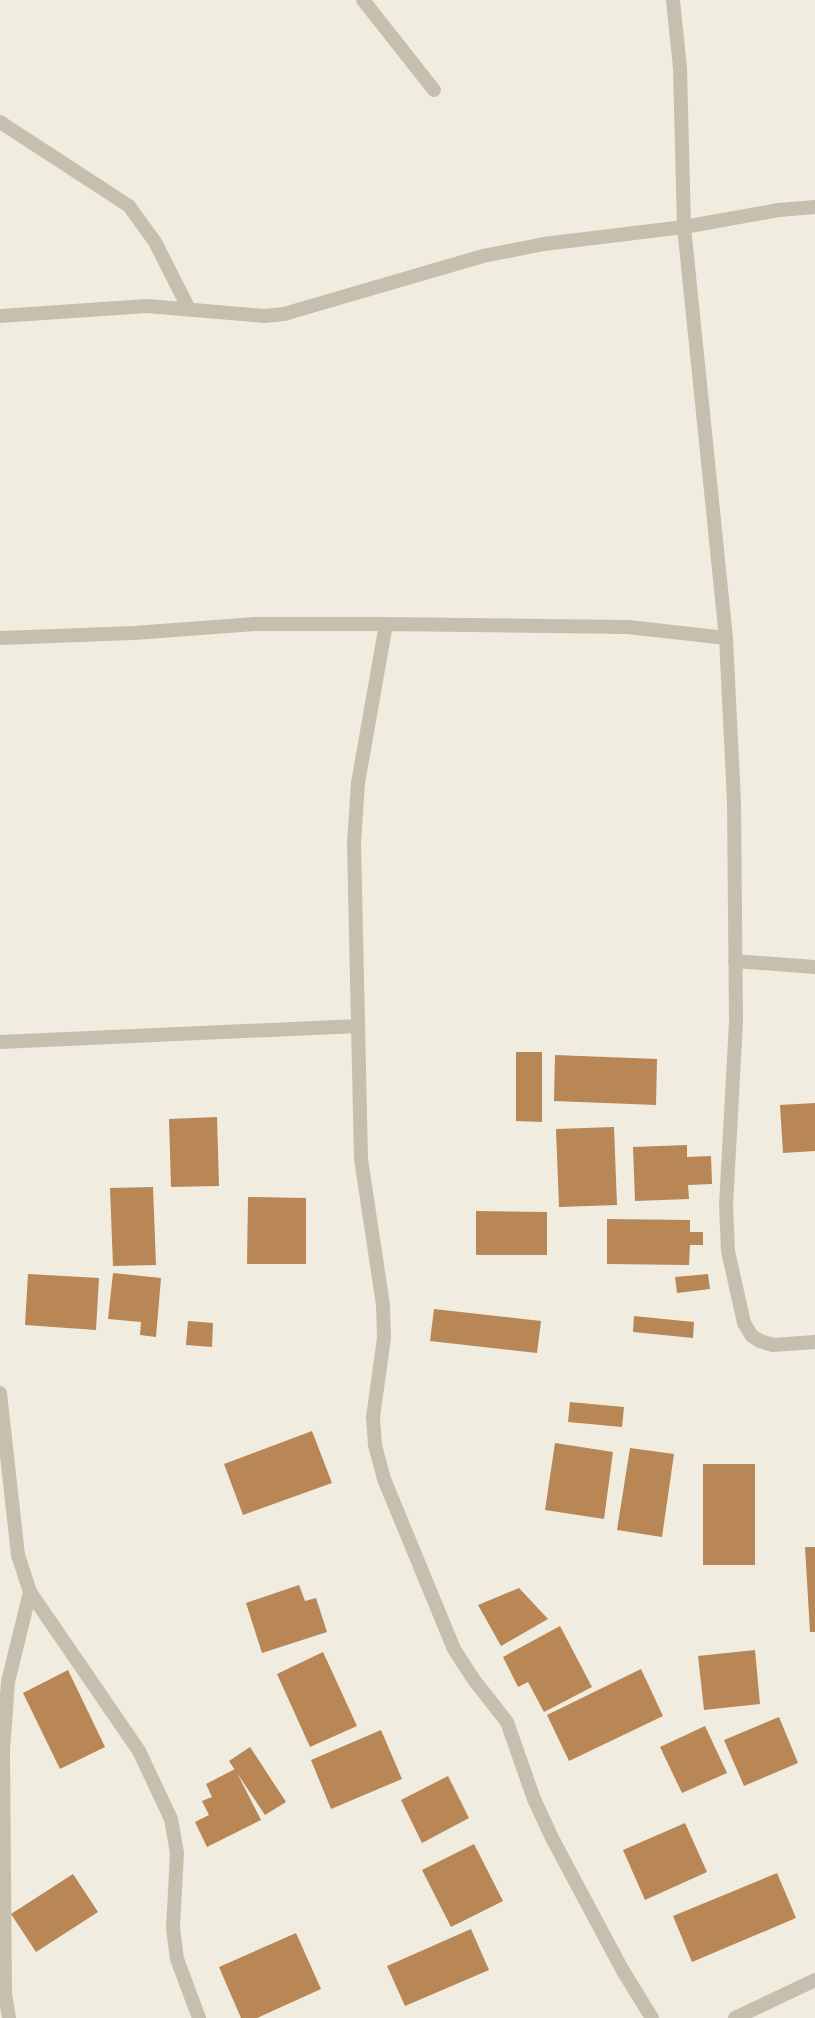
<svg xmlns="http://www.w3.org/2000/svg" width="815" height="2018" font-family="'Space Grotesk',sans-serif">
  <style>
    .building { fill: #b98655 }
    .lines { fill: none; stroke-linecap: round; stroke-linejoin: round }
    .minor { stroke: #c7bfad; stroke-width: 14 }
  </style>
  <rect width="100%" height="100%" fill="#f0ede0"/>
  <path class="building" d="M516,1052h26v70l-26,-1z
    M555,1055l102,4 -1,46 -102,-4z
    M815,1103v48l-32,2 -3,-48z
    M217,1117l2,69 -48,1 -2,-68z
    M614,1127l3,78 -58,2 -3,-78z
    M687,1145v12l24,-1 1,28 -24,1 1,14 -54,2 -2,-54z
    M153,1187l3,78 -43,1 -3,-78z
    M248,1197l58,1v66h-59z
    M476,1211l71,1v43h-71z
    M607,1219l83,1v12h13v13h-13l-1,20 -82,-1z
    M113,1273l48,5 -5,59 -16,-2 1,-13 -33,-3z
    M28,1274l71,4 -3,52 -71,-5z
    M708,1274l2,15 -33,4 -2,-16z
    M434,1309l107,12 -4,32 -107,-12z
    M634,1316l60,6 -1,16 -60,-6z
    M188,1321l25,2 -1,24 -26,-2z
    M570,1402l54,5 -2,20 -54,-5z
    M312,1431l20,52 -89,32 -19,-51z
    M555,1443l58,9 -9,67 -59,-9z
    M630,1448l44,6 -12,83 -45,-7z
    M703,1464h52v101h-52z
    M805,1547h10v85h-5z
    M299,1585l6,16 11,-3 11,34 -65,21 -16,-50z
    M519,1588l29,31 -47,27 -23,-41z
    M560,1626l32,61 -48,25 -16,-30 -10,5 -15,-30z
    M755,1650l5,54 -56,6 -6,-54z
    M323,1652l34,74 -47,21 -33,-73z
    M641,1669l22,47 -94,45 -22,-46z
    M68,1670l37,77 -45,22 -37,-76z
    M779,1717l19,46 -54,23 -20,-46z
    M705,1726l22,47 -45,20 -22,-46z
    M381,1730l21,49 -71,30 -20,-49z
    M250,1747l36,55 -21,13 -36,-54z
    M235,1769l26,51 -54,27 -12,-25 14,-7 -7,-14 10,-4 -6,-13z
    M448,1776l21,42 -47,25 -21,-43z
    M685,1823l22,49 -62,28 -22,-50z
    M474,1844l29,57 -52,26 -29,-57z
    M777,1873l19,45 -104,44 -19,-46z
    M73,1874l25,38 -62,40 -25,-38z
    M471,1929l18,41 -84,36 -18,-40z
    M296,1933l25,56 -64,29h-16l-22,-51z"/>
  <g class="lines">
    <path class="minor" d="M363,0l71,90
      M673,0l7,68 4,159 42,411 8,164 2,220 -10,183 2,46 16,72 8,13 8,5 13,4 42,-3
      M0,122l129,84 26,36 34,67
      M0,316l147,-10 118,10 19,-2 199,-58 61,-12 140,-17 95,-17 36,-3
      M386,624l-28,159 -4,60 7,316 22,146 1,33 -11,79 2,28 9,34 70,170 20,31 33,42 27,77 18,39 71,133 29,47
      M0,638l134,-5 121,-9h131l242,3 98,11
      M735,961l80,6
      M0,1042l358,-16
      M0,1393l18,162 12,37 109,159 32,68 6,34 -4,75 4,31 22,59
      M9,2018l-4,-24 -2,-244 5,-68 22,-90
      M735,2018l80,-38"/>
  </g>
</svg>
